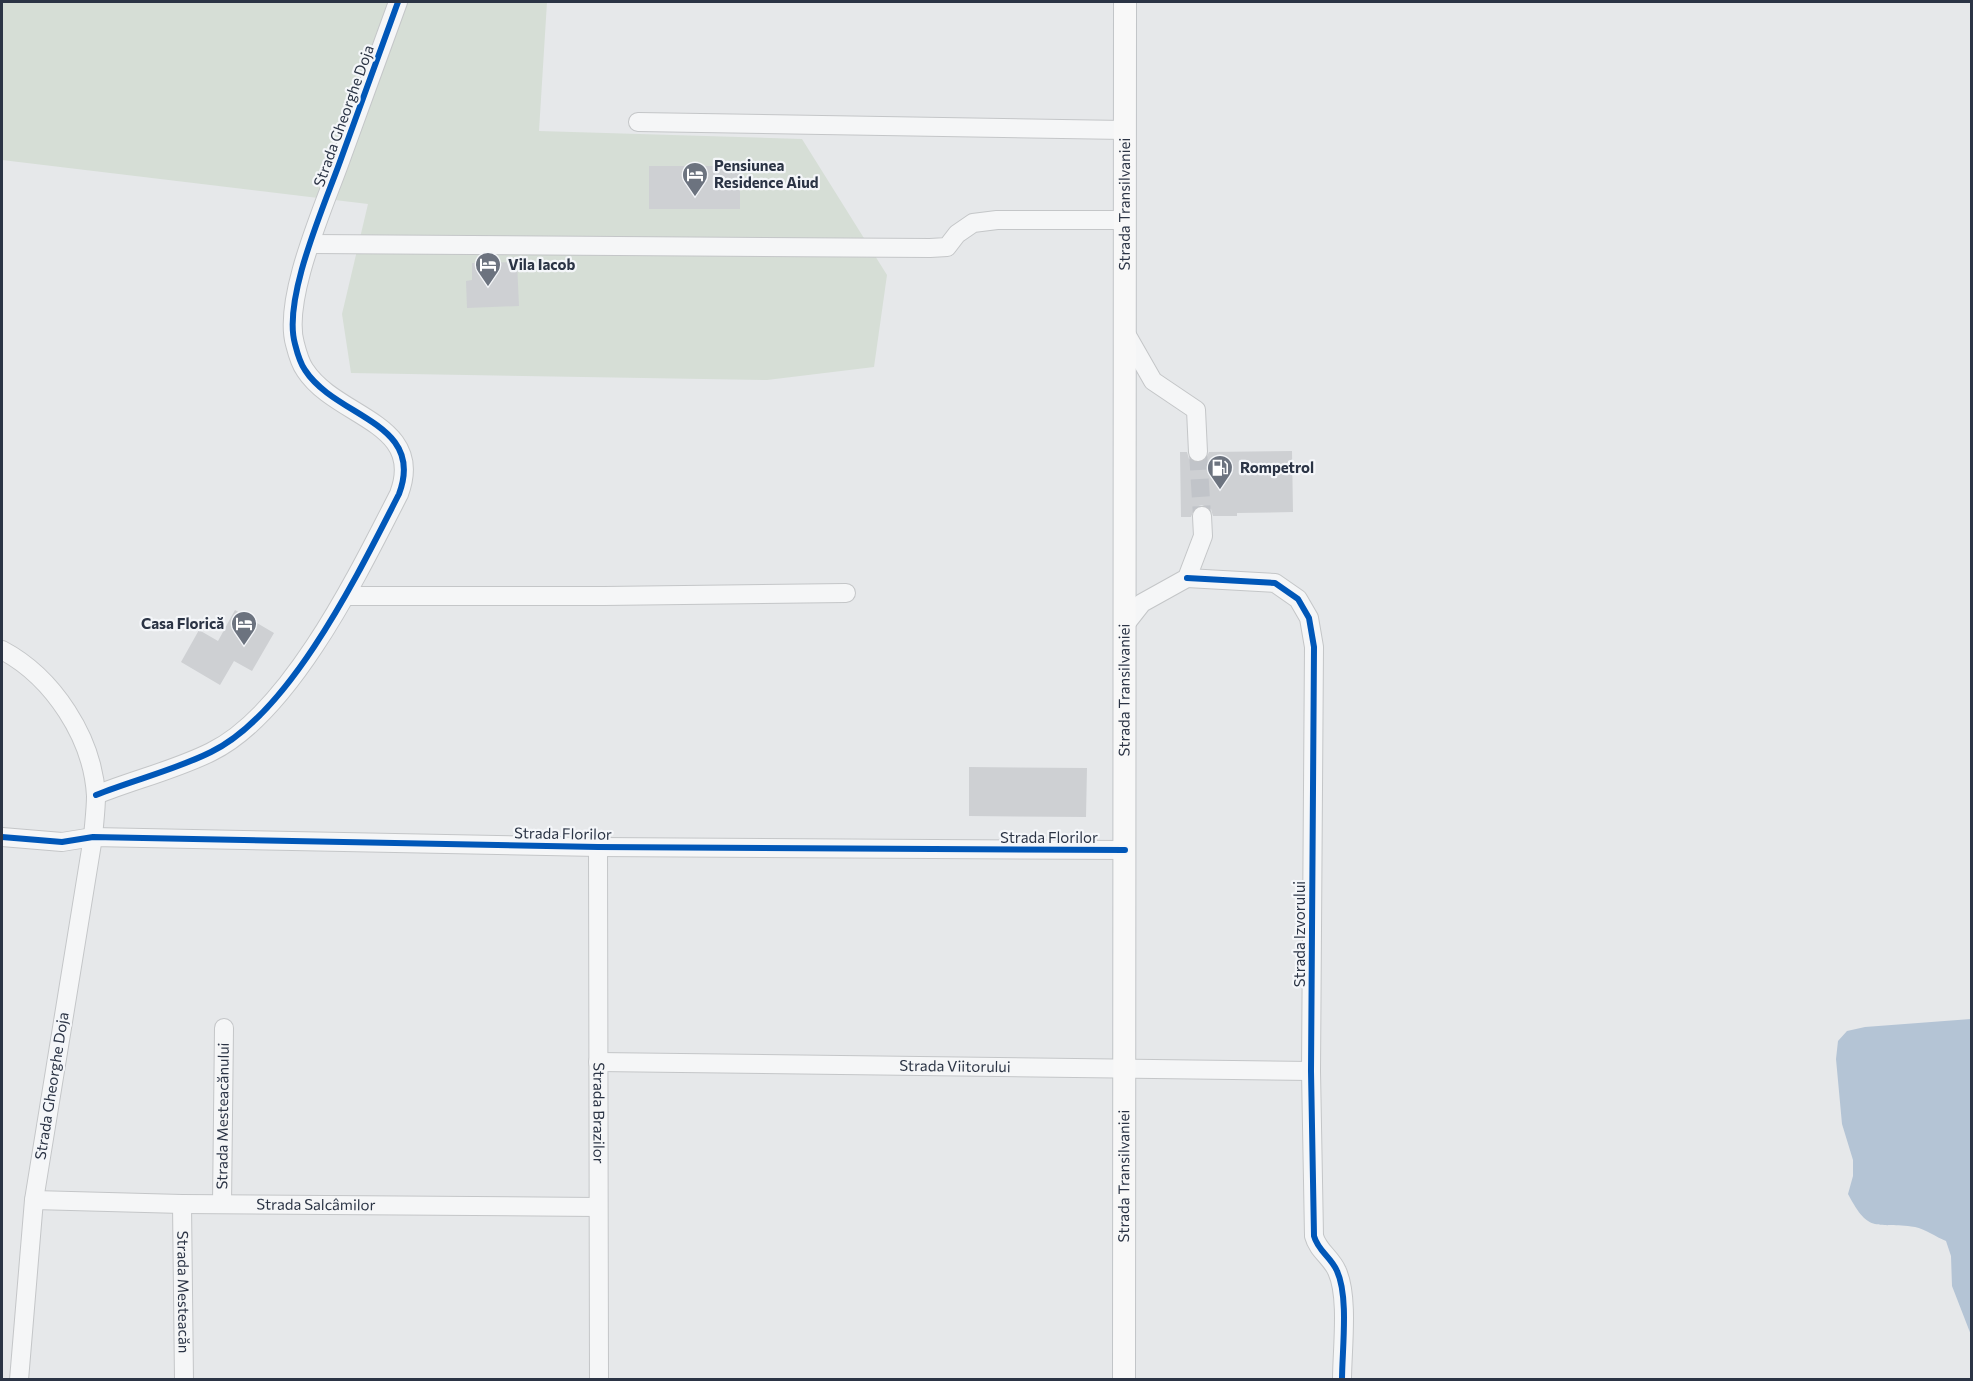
<svg xmlns="http://www.w3.org/2000/svg" width="1973" height="1381" font-family="Commissioner,sans-serif">
  <style>
    .green { fill: #d6ded6 }
    .water { fill: #b4c4d5 }
    .building { fill: #ced0d3 }
    .lines { fill: none; stroke-linecap: round; stroke-linejoin: round }
    .minor-tunnel { stroke: #c1c4c9; stroke-width: 18; stroke-dasharray: 18 9; stroke-linecap: butt }
    .minor-casing { stroke: #c4c6c8; stroke-width: 20 }
    .major-casing { stroke: #c2c5c8; stroke-width: 24 }
    .minor { stroke: #f5f6f7; stroke-width: 18 }
    .major { stroke: #f8f8f8; stroke-width: 22 }
    .cycleway-casing { stroke: #f4f6f9; stroke-width: 10 }
    .cycleway { stroke: #0057b8; stroke-width: 6 }
    .labels { text-anchor: middle; stroke-width: 4.5; stroke-linejoin: round; paint-order: stroke }
    .street-label { font-size: 15px; fill: #2b3445; stroke: #f4f6f9 }
    .poi-label { font-size: 15px; font-weight: bold; fill: #2b3445; stroke: #f4f6f9; text-anchor: start }
  </style>
  <rect width="100%" height="100%" fill="#e6e8ea"/>
  <path class="green" d="M2,2h545l-8,129 263,8 85,136 -13,92 -107,13 -416,-7 -9,-59 26,-110 -366,-44z"/>
  <path class="water" d="M1971,1019h1l-1,316 -19,-49 -1,-30 -5,-15c-10,-4 -21,-12 -31,-14 -39,-6 -45,9 -67,-33l5,-18v-16l-11,-36 -6,-65 2,-18 9,-10 18,-4z"/>
  <path class="building" d="M649,166h91v43h-91z
    M517,262l2,44 -52,2 -1,-27 6,-1v-17z
    M1292,451l1,61 -56,1v3h-24l-2,-7 -9,-4 -7,2 -4,10h-10l-1,-65h7l2,7 9,4 7,-2 4,-9z
    M235,610l39,23 -22,38 -18,-10 -14,24 -39,-23 18,-32 19,11z
    M969,767l118,1 -1,49 -117,-1z"/>
  <g class="lines">
    <path class="minor-tunnel" d="M1198,452l4,64"/>
    <defs>
      <g id="minor">
        <path d="M638,122l486,8"/>
        <path d="M311,244l619,4 17,-1 10,-13 16,-11 24,-3h127"/>
        <path d="M1125,332l28,49 43,29 2,42"/>
        <path d="M1187,578l88,5 23,16 11,19 5,29 -3,424 3,165c4,15 17,21 23,35 12,26 5,79 5,109"/>
        <path d="M347,596h257l242,-3"/>
        <path d="M1124,626l18,-23 45,-25 16,-42 -1,-20"/>
        <path d="M2,650c51,27 91,88 94,146 0,13 -2,28 -3,41l-59,363 -15,180"/>
        <path d="M96,795c37,-15 79,-25 115,-43 80,-39 148,-180 188,-258 27,-72 -63,-76 -94,-124 -5,-7 -8,-18 -10,-26 -13,-46 31,-142 47,-188 19,-51 37,-103 56,-154"/>
        <path d="M2,837l60,5 31,-5 505,10 527,3"/>
        <path id="s1" d="M598,847l1,533"/>
        <path id="s2" d="M598,1062l713,9"/>
        <path id="s3" d="M34,1200l148,4 416,3"/>
        <path id="s4" d="M182,1204l2,176"/>
        <path id="s5" d="M222,1204l2,-176"/>
      </g>
      <g id="major">
        <path id="s6" d="M1124,1380l1,-1378"/>
      </g>
    </defs>
    <use href="#minor" class="minor-casing"/>
    <use href="#major" class="major-casing"/>
    <use href="#minor" class="minor"/>
    <use href="#major" class="major"/>
    <defs>
      <path id="cycleway" d="M1187,578l88,5 23,16 11,19 5,29 -3,424 3,165c4,15 17,21 23,35 12,26 5,79 5,109
        M96,795c37,-15 79,-25 115,-43 80,-39 148,-180 188,-258 27,-72 -63,-76 -94,-124 -5,-7 -8,-18 -10,-26 -13,-46 31,-142 47,-188 19,-51 37,-103 56,-154
        M2,837l60,5 31,-5 505,10 527,3"/>
    </defs>
    <use href="#cycleway" class="cycleway-casing"/>
    <use href="#cycleway" class="cycleway"/>
  </g>
  <defs>
    <symbol id="hotel-pin" viewBox="-11 -11 22 30"><path d="M0 17L-7.5 6A9.5 9.5 0 1 1 7.5 6Z" fill="#6c737f" stroke="#f4f6f9"/><path d="M-6-4.5h1.5V1H6V5H4.5V3h-9V5H-6ZM-4 0a1.8 1.8 0 1 1 3.6 0ZM.5 0V-2.5h3Q6-2.5 6 0Z" fill="#fff"/></symbol>
    <symbol id="fuel-pin" viewBox="-11 -11 22 30"><path d="M0 17L-7.5 6A9.5 9.5 0 1 1 7.5 6Z" fill="#6c737f" stroke="#f4f6f9"/><path d="M-5.5-6h7V0h2V4h1.3V-2.5L3-4.5l.8-.8L6-3V5H2.5V1h-1V6h-7ZM-4.2-4.7v3.2H.2V-4.7Z" fill="#fff"/></symbol>
  </defs>
  <g fill-rule="evenodd">
    <use href="#hotel-pin" x="680" y="160" width="30" height="40"/>
    <use href="#hotel-pin" x="473" y="250" width="30" height="40"/>
    <use href="#fuel-pin" x="1205" y="453" width="30" height="40"/>
    <use href="#hotel-pin" x="229" y="609" width="30" height="40"/>
  </g>
  <g class="labels">
    <g class="street-label">
      <text transform="translate(344 116) rotate(-70)" y="5">Strada Gheorghe Doja</text>
      <text dy="5" stroke="none"><textPath href="#s6" startOffset="1176">Strada Transilvaniei</textPath></text>
      <text dy="5" stroke="none"><textPath href="#s6" startOffset="690">Strada Transilvaniei</textPath></text>
      <text transform="translate(563 834) rotate(1)" y="5">Strada Florilor</text>
      <text x="1049" y="843">Strada Florilor</text>
      <text transform="translate(1300 934) rotate(-90)" y="5">Strada Izvorului</text>
      <text dy="5" stroke="none"><textPath href="#s2" startOffset="357">Strada Viitorului</textPath></text>
      <text transform="translate(52 1086) rotate(-81)" y="5">Strada Gheorghe Doja</text>
      <text dy="5" stroke="none"><textPath href="#s1" startOffset="266">Strada Brazilor</textPath></text>
      <text dy="5" stroke="none"><textPath href="#s5" startOffset="88">Strada Mesteacănului</textPath></text>
      <text dy="5" stroke="none"><textPath href="#s6" startOffset="204">Strada Transilvaniei</textPath></text>
      <text dy="5" stroke="none"><textPath href="#s3" startOffset="282">Strada Salcâmilor</textPath></text>
      <text dy="5" stroke="none"><textPath href="#s4" startOffset="88">Strada Mesteacăn</textPath></text>
    </g>
    <g class="poi-label">
      <text x="714" y="171">Pensiunea<tspan x="714" dy="17">Residence Aiud</tspan></text>
      <text x="508" y="270">Vila Iacob</text>
      <text x="1240" y="473">Rompetrol</text>
      <text x="224" y="629" text-anchor="end">Casa Florică</text>
    </g>
  </g>
  <rect width="1973" height="1381" fill="none" stroke="#2b3445" stroke-width="6"/>
</svg>
